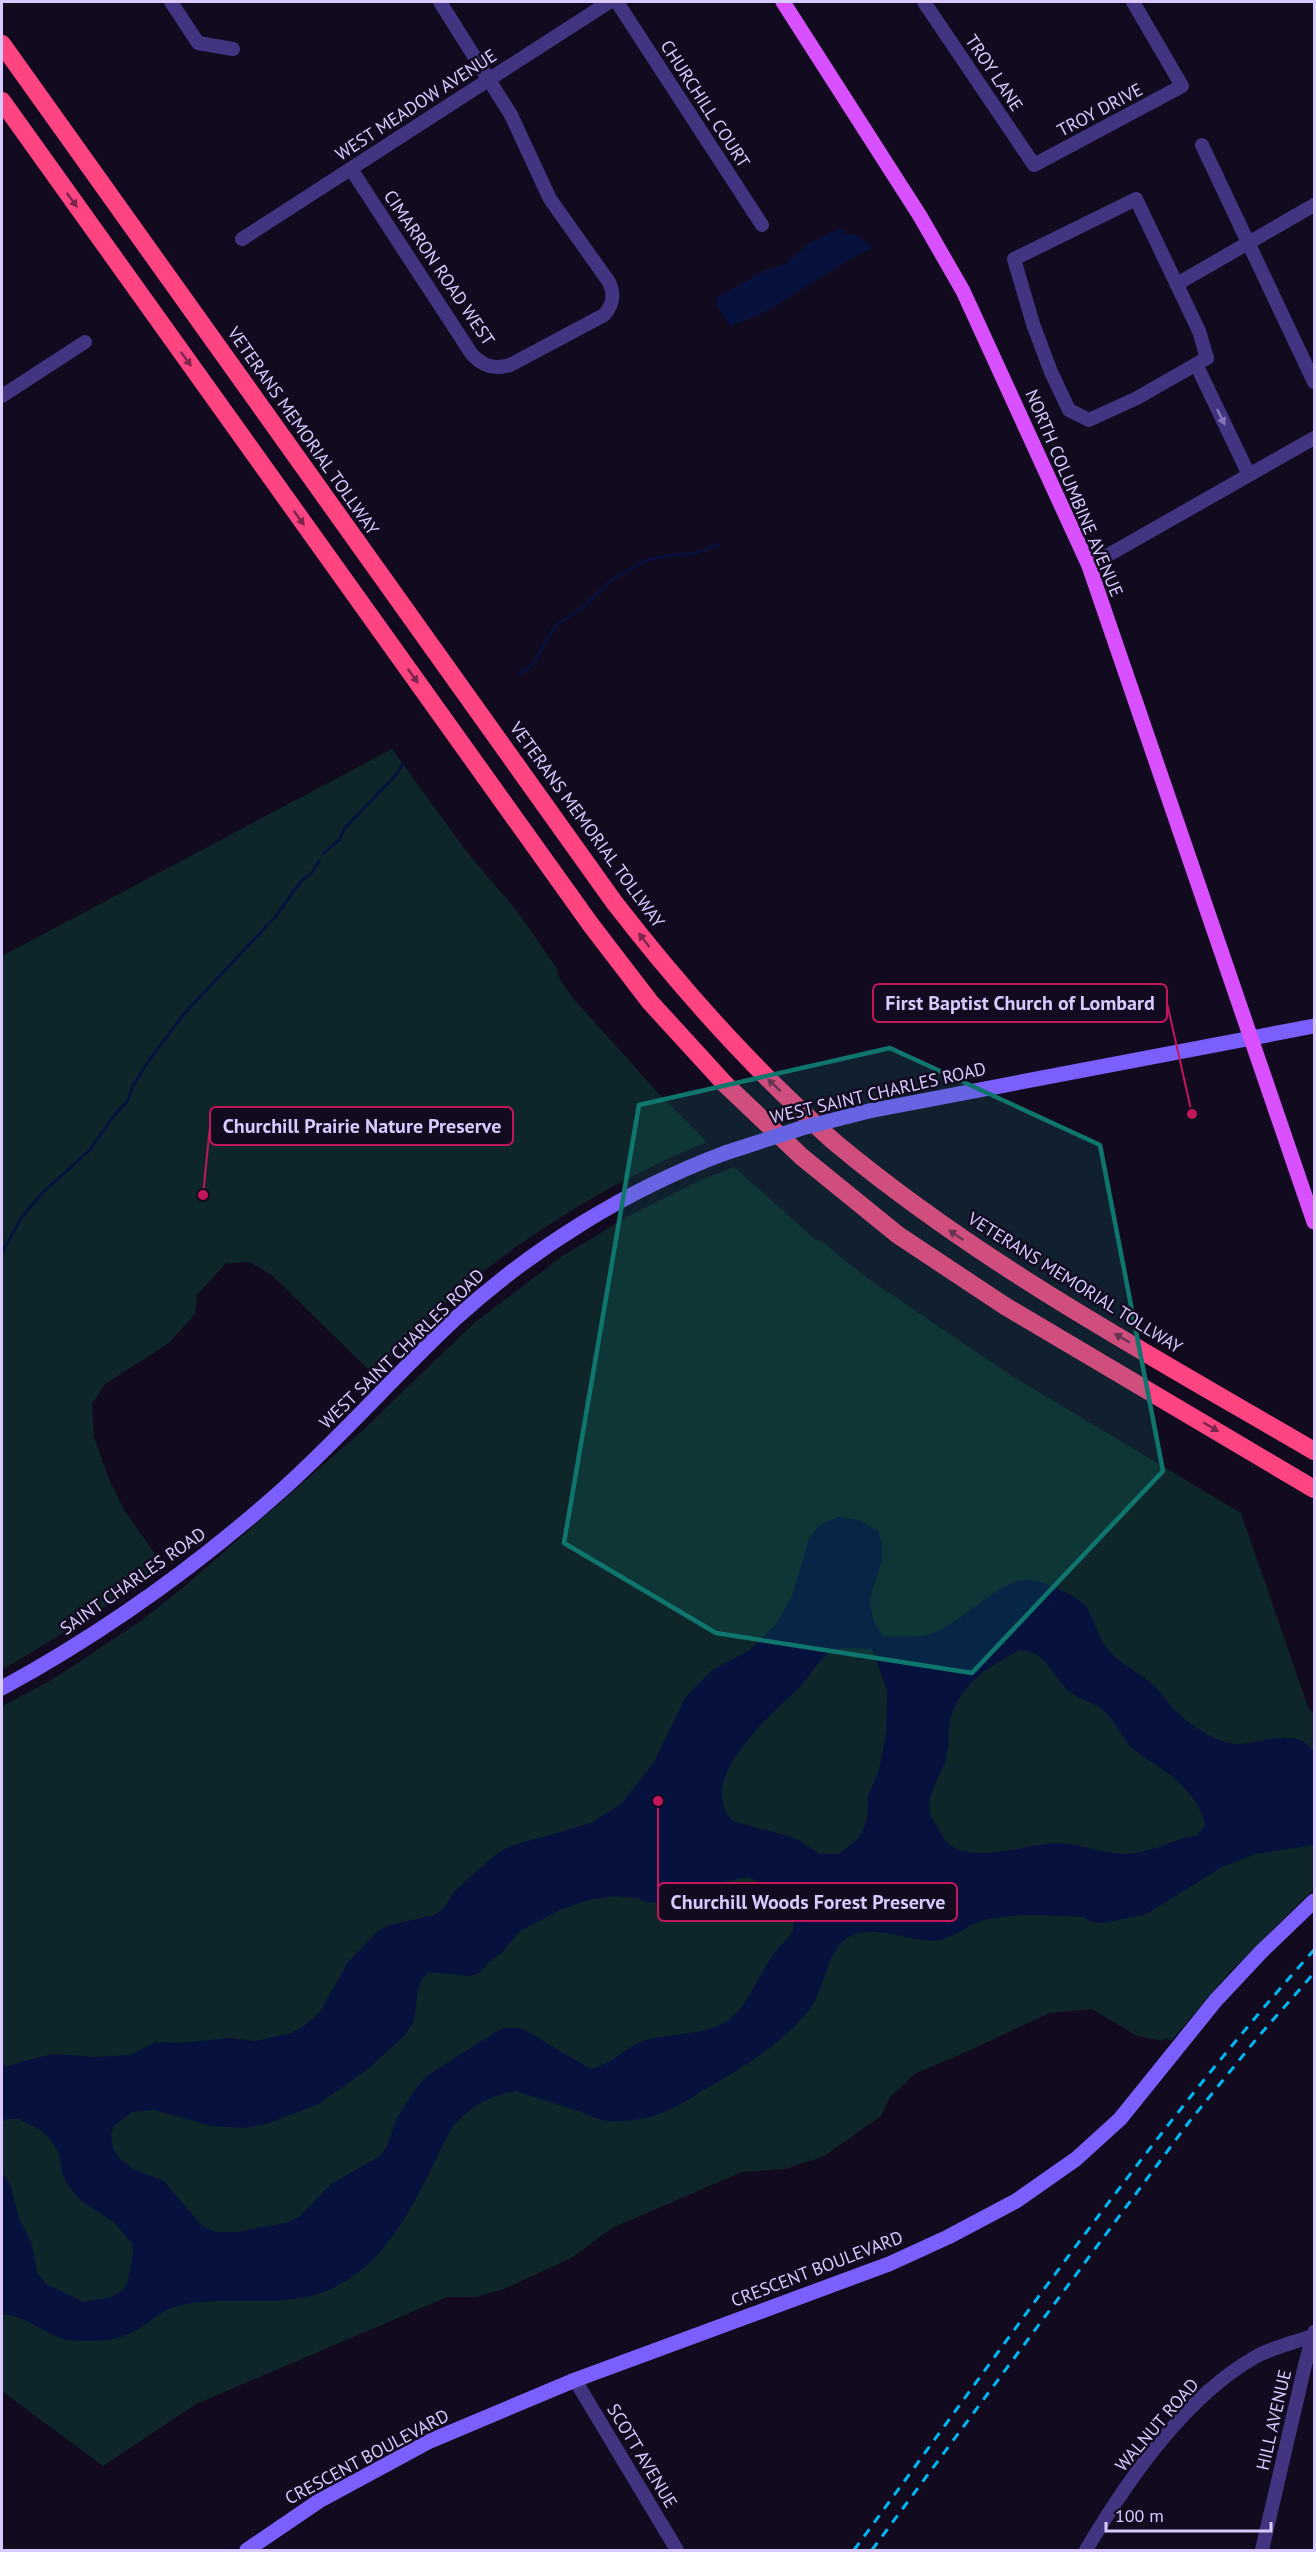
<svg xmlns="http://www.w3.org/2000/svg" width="1316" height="2552" font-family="'PT Sans',sans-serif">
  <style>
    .green { fill: #0e2629 }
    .water { fill: #06123d; fill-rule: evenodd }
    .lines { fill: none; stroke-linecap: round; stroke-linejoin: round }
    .stream { stroke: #06123d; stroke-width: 3 }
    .street { stroke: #423481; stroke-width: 14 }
    .secondary { stroke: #7c60ff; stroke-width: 15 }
    .primary { stroke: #d850ff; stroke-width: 15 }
    .highway { stroke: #ff4482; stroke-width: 18 }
    .rail { stroke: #00b7f4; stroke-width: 3; stroke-dasharray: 9 8; stroke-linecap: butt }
    .secondary-bridge { stroke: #7c60ff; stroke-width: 15 }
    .oneway { fill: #7d254c }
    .oneway2 { fill: #8677ba }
    .marked { fill: #0f766e; fill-opacity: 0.2; stroke: #0f766e; stroke-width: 4.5; stroke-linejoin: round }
    .labels { text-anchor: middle; stroke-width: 5; stroke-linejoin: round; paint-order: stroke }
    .street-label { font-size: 18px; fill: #d8c9ff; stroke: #120b1f }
    .leader { fill: none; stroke: #c2185b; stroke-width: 2 }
    .callout-dot { fill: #c2185b; stroke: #120b1f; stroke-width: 2 }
    .callout { fill: #120b1f; stroke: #c2185b; stroke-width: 2 }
    .callout-label { font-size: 20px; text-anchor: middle; font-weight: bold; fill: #d8c9ff }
  </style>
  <rect width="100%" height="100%" fill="#120b1f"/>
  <path class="green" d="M392,749l74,102 50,59 40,57 4,13 11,16 87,97 49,49c-82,33 -161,80 -231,135 -37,29 -69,65 -103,97l-101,-99 -23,-13 -23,1 -29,32 -2,19 -26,29 -64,41 -13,20 2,33 14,40 16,33 34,48 -1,12 -62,44 -93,56v-714z
    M734,1167l82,73 5,1 46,37 145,98 229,137 67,194 6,7v175l-84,83 -59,69 -5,-3 -4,3 -25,-5 -45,-27 -42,4 -93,43 -41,17 -26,24 -9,19 -57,40 -39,13 -43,3 -128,55 -43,31 -67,31 -28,8h-29l-251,107 -93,62 -101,-75v-685l48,-25 32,-21 60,-40 43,-34 177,-155 112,-108 87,-66 64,-39 76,-38z"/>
  <path class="water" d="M841,228l4,6h10l18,14c-50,22 -91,62 -143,78l-13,-20 -1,-8 48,-27 21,-7 23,-20z
    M838,1517l21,3 19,11c10,27 0,40 -7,64 -3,12 4,35 14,42 13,-1 29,1 41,-2 33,-7 73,-58 104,-55 14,2 50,16 57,28 10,16 10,32 26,47 11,11 26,18 37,27 12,10 19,24 31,34 13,11 35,26 52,28 25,2 65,-20 81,8v93l-58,9 -34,13 -75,47 -45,9 -12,-2 -6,-4c-33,-1 -67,-5 -100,3 -16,4 -33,20 -50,21 -30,0 -61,-20 -88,-2 -20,13 -21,51 -37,71 -27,34 -64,56 -100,77 -17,10 -34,22 -53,28 -14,5 -34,7 -49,6 -9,-1 -18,-6 -26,-9 -22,-7 -43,-14 -65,-21 -26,4 -49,17 -65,38 -38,74 -68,162 -164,171 -34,3 -75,-3 -109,6 -18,4 -30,19 -47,27 -17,9 -43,9 -62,7 -24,-4 -42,-25 -67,-26v-141l8,11 9,34 13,26 5,29 11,12 36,17 27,-5 12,-7 5,-9 5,-27 -1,-10 -17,-21 -35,-23 -11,-13 -7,-14 -3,-20 -9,-14 -8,-8 -23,-12h-13l-4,3v-58l4,2 46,-12 42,3 36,-2 26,-13 25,1 48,-5 27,3 35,-8 13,-7 16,-14 28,-50 30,-31 12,-6 44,-10 10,-7 10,-16 18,-17 27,-23 12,-6 80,-23 30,-19 33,-42 31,-64 27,-28 38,-20 26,-26 16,-28 17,-57 9,-13zM872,1649l15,41 -1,42 -7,38 -11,26v17l-4,15 -6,11 -19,15h-19l-25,-16 -63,-17c-38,-44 42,-108 69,-135 10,-10 20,-32 34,-36 11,-3 26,-1 37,-1zM1020,1650c31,3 29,25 50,42 9,8 23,10 32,17 12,10 18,26 28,37 7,7 18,13 26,19 20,13 44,34 49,59l-7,11c-23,3 -46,18 -70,19 -24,1 -47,-11 -71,-11 -29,1 -78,19 -104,4 -8,-4 -12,-13 -16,-21 -2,-3 -6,-8 -7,-12 -5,-20 14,-41 17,-60 2,-11 1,-22 3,-32 7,-36 40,-57 70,-72zM747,1877c17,5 46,26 47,46 1,10 -10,19 -16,26 -19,21 -30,61 -54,74 -25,13 -55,10 -81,18 -18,6 -30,23 -52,28l-70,-41h-19l-77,49 -11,14 -18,29 -9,26 -6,9 -51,30 -30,31 -11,6 -51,10h-22l-14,-6 -38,-45 -31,-12 -13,-10 -7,-11 -2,-15 3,-7 18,-14 22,-2 58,16 32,2 22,-4 51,-19 51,-36 37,-34 9,-14 4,-31 4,-11 7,-7 39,4 10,-2 13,-14 11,-7 18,-22 42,-22 30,-10 24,-3 21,2 12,5 17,-2 17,-4 23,-11z"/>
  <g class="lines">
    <path class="stream" d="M521,673l12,-9 22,-38 27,-18 28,-27 34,-20 22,-5 30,-3 24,-9
      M323,854l17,-15 4,-10 51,-53 8,-12
      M2,1252l20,-35 19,-23 49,-44 22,-32 16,-18 5,-14 12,-20 38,-51 92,-98 27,-37 8,-5 9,-14"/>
    <path class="street" d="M171,2l27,41 35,6
      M617,2l145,223
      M924,2l110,163 148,-79 -49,-84
      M1202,145l112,237
      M351,169l120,184c11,13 23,17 39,12l94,-50c9,-10 11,-20 5,-33l-59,-83 -39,-84 -71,-113
      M1136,199l63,132 8,27 -70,40 -48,22 -20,-10 -18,-38 -18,-48 -19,-65z
      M242,239l367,-237
      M1177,284l137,-79
      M1196,364l53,111
      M2,396l83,-54
      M1089,566l225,-128
      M575,2380l102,170
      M1086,2550c41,-69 99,-154 171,-194 17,-9 38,-14 56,-20
      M1262,2550l43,-185 9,-33"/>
    <path class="secondary" d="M869,1111l445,-85
      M2,1688c101,-55 195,-122 281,-199 60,-54 113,-115 172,-170 78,-71 171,-129 270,-166
      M247,2550l72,-49 111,-60 145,-61 314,-116 59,-27 68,-36 60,-42 44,-40 96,-119 45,-48 53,-51"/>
    <path class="primary" d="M783,2l137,214 43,75 126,275 225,656"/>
    <path class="highway" d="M2,44l612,858c55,71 113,138 178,200 15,14 30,30 46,43 146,121 314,211 476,306
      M2,101l589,824 59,77 75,82 77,73 96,78 107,71 309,183"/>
    <path class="rail" d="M854,2550c149,-202 292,-412 460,-600
      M872,2550l317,-428 69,-85 56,-64"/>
    <path class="secondary-bridge" d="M725,1153l77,-25 67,-17"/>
  </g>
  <defs><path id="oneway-solid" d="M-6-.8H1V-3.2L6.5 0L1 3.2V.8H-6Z" transform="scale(1.5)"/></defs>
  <g class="oneway">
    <use href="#oneway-solid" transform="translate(72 200) rotate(54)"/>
    <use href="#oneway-solid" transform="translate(186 359) rotate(54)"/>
    <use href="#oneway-solid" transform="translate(299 518) rotate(54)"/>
    <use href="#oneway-solid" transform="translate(413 676) rotate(54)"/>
    <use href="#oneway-solid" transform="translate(644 940) rotate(-128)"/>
    <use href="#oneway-solid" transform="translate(774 1085) rotate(-137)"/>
    <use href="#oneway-solid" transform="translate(956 1235) rotate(-146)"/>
    <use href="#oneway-solid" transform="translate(1122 1338) rotate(-150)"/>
    <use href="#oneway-solid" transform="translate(1211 1427) rotate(31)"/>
  </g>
  <use class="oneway2" href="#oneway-solid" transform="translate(1221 417) rotate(64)"/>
  <path class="marked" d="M890,1048l210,97 63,326 -191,202 -256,-40 -152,-90 75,-438z"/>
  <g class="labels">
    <g class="street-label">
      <text transform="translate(994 73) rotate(56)" y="6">TROY LANE</text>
      <text transform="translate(705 104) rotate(57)" y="6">CHURCHILL COURT</text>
      <text transform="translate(416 105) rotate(-33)" y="6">WEST MEADOW AVENUE</text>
      <text transform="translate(1100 110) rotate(-28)" y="6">TROY DRIVE</text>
      <text transform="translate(439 268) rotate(56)" y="6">CIMARRON ROAD WEST</text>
      <text transform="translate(303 431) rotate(55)" y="6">VETERANS MEMORIAL TOLLWAY</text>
      <text transform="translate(1074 493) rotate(67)" y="6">NORTH COLUMBINE AVENUE</text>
      <text transform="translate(587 825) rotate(54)" y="6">VETERANS MEMORIAL TOLLWAY</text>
      <text transform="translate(878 1093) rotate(-13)" y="6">WEST SAINT CHARLES ROAD</text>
      <text transform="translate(1075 1283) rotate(32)" y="6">VETERANS MEMORIAL TOLLWAY</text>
      <text transform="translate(402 1349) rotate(-44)" y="6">WEST SAINT CHARLES ROAD</text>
      <text transform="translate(133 1581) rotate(-35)" y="6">SAINT CHARLES ROAD</text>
      <text transform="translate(817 2269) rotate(-21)" y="6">CRESCENT BOULEVARD</text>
      <text transform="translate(1274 2420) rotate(-77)" y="6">HILL AVENUE</text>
      <text transform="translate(1157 2425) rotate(-49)" y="6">WALNUT ROAD</text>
      <text transform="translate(642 2456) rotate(59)" y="6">SCOTT AVENUE</text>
      <text transform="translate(367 2457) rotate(-28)" y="6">CRESCENT BOULEVARD</text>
    </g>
  </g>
  <path class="leader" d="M1192 1114L1167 1003M203 1195L210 1126M658 1801L658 1902"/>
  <g class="callout-dot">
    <circle cx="1192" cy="1114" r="6"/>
    <circle cx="203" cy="1195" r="6"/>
    <circle cx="658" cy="1801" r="6"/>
  </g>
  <g class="callout">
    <rect x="873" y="984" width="294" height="38" rx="6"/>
    <rect x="210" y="1107" width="303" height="38" rx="6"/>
    <rect x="658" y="1883" width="299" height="38" rx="6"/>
  </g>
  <g class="callout-label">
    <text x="1020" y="1010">First Baptist Church of Lombard</text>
    <text x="362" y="1133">Churchill Prairie Nature Preserve</text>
    <text x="808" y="1909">Churchill Woods Forest Preserve</text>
  </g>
  <rect width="1316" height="2552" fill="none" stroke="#d8c9ff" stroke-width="6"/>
  <path d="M1106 2522v9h165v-9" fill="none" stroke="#d8c9ff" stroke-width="3"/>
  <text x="1115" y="2522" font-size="18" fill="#d8c9ff" stroke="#120b1f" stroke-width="4.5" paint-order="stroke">100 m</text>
</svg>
